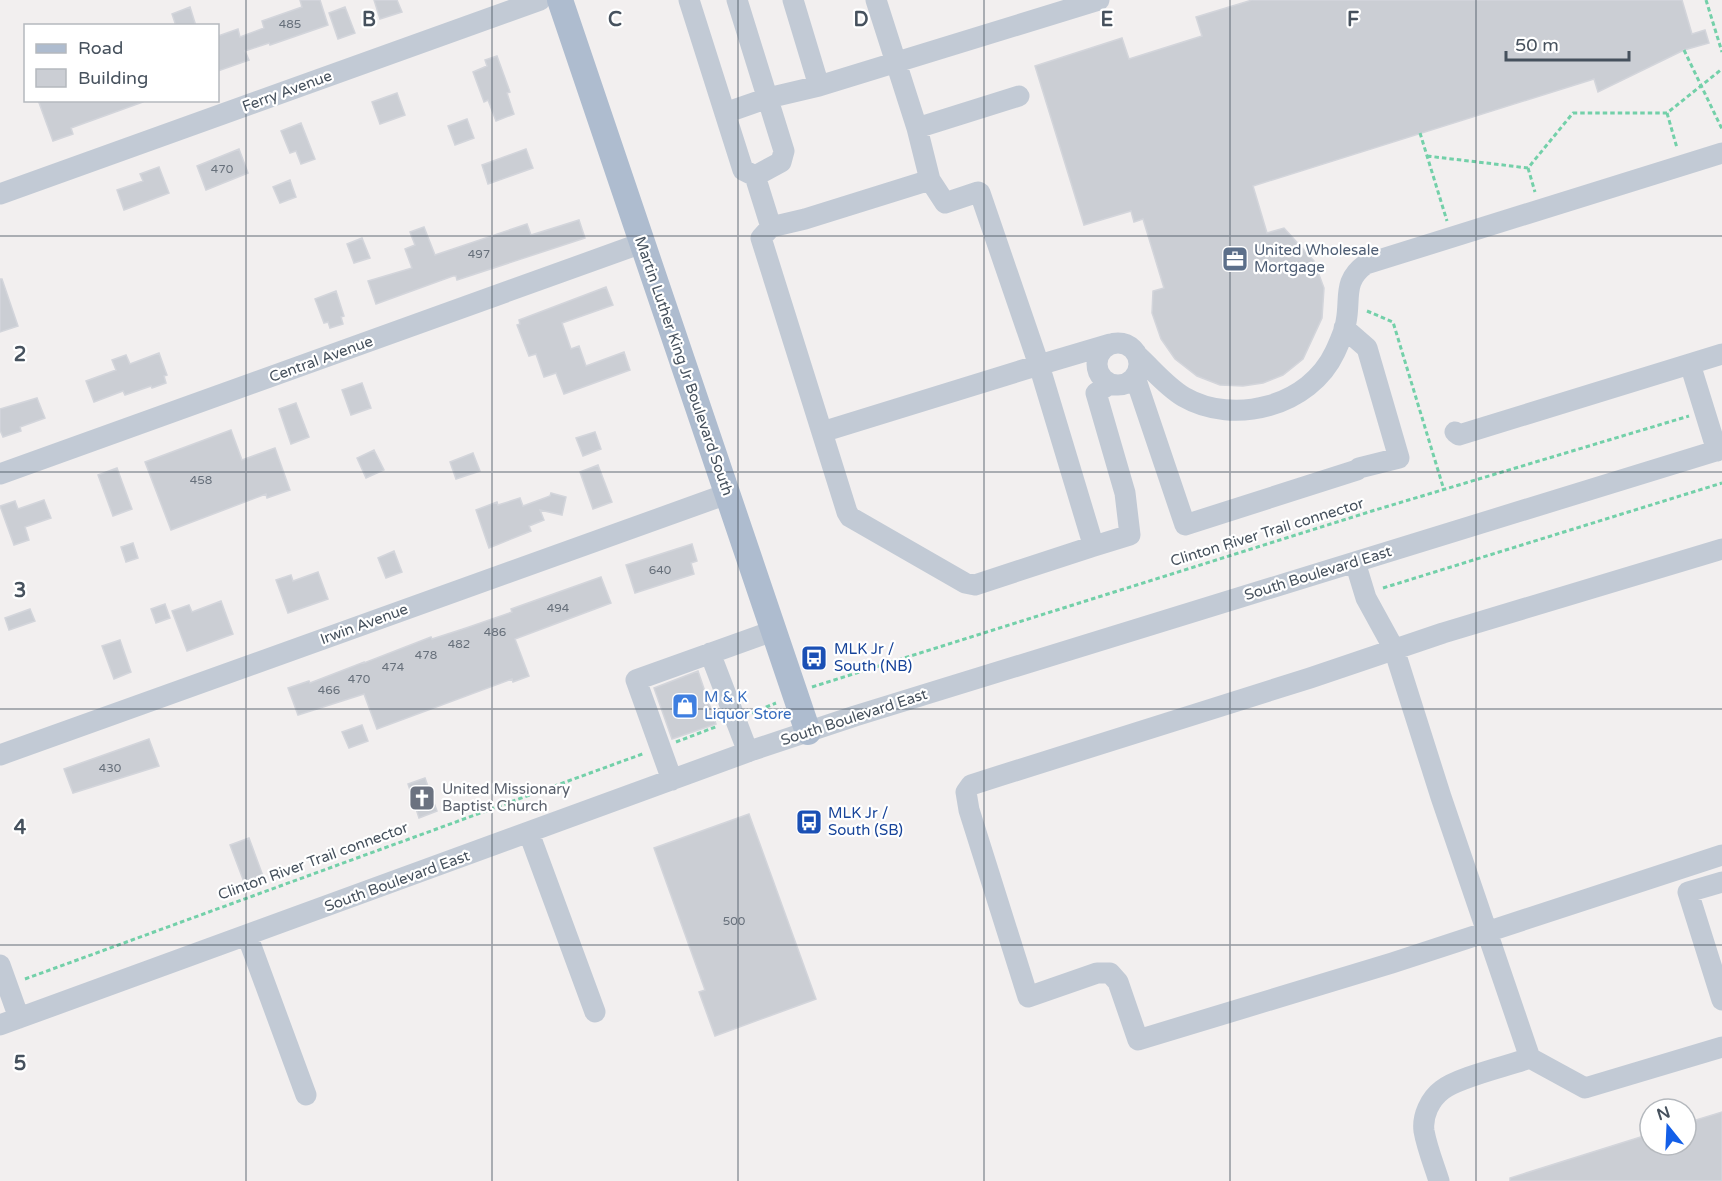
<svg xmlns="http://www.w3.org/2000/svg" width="1722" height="1181" font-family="'Varela Round',sans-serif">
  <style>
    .building { fill: #cbced4; stroke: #d3d5db; stroke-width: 1.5 }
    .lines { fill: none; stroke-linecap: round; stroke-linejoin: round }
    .path { stroke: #73d0a9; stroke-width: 3; stroke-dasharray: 4.5 3; stroke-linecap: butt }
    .minor { stroke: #c2cad5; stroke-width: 21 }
    .major { stroke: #aebccf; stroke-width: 26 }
    .path-bridge { stroke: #73d0a9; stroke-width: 3; stroke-dasharray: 4.5 3; stroke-linecap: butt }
    .grid { fill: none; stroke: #46515d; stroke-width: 1.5; stroke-opacity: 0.55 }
    .labels { text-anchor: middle; stroke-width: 4.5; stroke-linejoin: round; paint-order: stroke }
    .number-label { font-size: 12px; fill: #67707b }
    .street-label { font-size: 15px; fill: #46515d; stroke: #fff }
    .service-label { font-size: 15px; fill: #4e5e75; stroke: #fff; text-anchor: start }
    .transit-label { font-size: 15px; fill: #164399; stroke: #fff; text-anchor: start }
    .shop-label { font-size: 15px; fill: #366cbe; stroke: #fff; text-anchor: start }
    .worship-label { font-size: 15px; fill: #5b616d; stroke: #fff; text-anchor: start }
    .grid-label { font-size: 20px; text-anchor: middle; font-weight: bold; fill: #46515d; stroke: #fff; stroke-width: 4.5; stroke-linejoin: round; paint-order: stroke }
  </style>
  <rect width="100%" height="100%" fill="#f2efef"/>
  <path class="building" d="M300,0h20l8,25 -58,20 -1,-2 -24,8 4,9 -31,11v-35l20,-7 2,8 24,-9 -2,-7 40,-14z
    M374,0h23l5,12 -22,7z
    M1252,0h430l10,34 13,-4 4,13 -25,7 -86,42 -4,-13 -341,107 14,47 17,-5 30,33 10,27 -2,30 -19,41 -20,16 -20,8 -20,3 -23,-1 -23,-9 -22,-17 -14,-20 -9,-26 1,-22 11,-3 -21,-69 -9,3 -3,-11 -47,14 -49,-159 87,-28 7,21 73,-23 -6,-19z
    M190,7l6,19h-20l-4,-12z
    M345,7l10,26 -17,6 -9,-26z
    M497,56l13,36 -3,1 7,21 -18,7 -8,-21 -4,2 -11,-30 14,-6 -2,-6z
    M397,93l8,22 -25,9 -8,-22z
    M38,100h105v2l-72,26 2,6 -20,7z
    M467,119l7,19 -19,7 -7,-19z
    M301,123l14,36 -14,5 -5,-13 -6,2 -9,-22z
    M239,149l9,24 -42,17 -9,-24z
    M526,149l7,19 -45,16 -6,-19z
    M159,167l10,26 -45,17 -7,-20 26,-9 -3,-7z
    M290,180l6,17 -16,6 -7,-16z
    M579,220l6,18 -128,42 -1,-4h-3l-77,28 -8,-23 44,-13 -7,-19 10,-4 -5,-13 14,-5 11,28 92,-31 4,11z
    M362,238l8,20 -16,5 -7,-19z
    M0,279h2l16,47 -18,6z
    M606,287l7,18 -51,18 9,26 8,-3 7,20 38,-14 6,18 -66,24 -8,-21 -12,4 -8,-23 -7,2 -12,-31 3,-1 -1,-4z
    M336,291l8,25 -3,1 2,7 -13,4 -2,-6 -4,1 -9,-24z
    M159,353l8,22 -3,1 2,7 -14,5 -1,-2 -26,9 -2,-4 -29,11 -8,-21 30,-11 -4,-10 14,-5 4,9z
    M362,383l9,25 -20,7 -9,-25z
    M37,398l8,20 -25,9 1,4 -18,6 -3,-7v-21z
    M296,403l13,34 -18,7 -12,-35z
    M231,430l11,30 33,-12 15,42 -23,8 -1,-4 -95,36 -26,-68z
    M595,432l6,17 -18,7 -7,-18z
    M374,450l10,20 -18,8 -9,-20z
    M473,453l7,18 -24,8 -6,-17z
    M598,465l14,37 -19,7 -13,-37z
    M117,468l15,41 -19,7 -15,-41z
    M551,493l15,4 -4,18 -22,-5 4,10 -15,6 2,5 -42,17 -13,-38 21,-8 1,3 22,-7 3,8 27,-10z
    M44,500l7,18 -26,9 4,13 -15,5 -14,-39 15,-5 3,8z
    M133,543l5,15 -12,4 -5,-15z
    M692,544l5,17 -6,2 3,11 -59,19 -9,-28z
    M394,551l8,21 -16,6 -8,-20z
    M318,572l10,27 -40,14 -12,-33 15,-5 2,6z
    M601,577l10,26 -96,36 14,37 -16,6 -1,-3 -135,50 -13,-35 -66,21 -10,-27 21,-7 1,2 54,-21v1l67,-26 1,2 34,-11 46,-16 -1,-3z
    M221,601l12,33 -46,17 -15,-40 17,-6 3,7z
    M165,604l5,14 -14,5 -5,-14z
    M30,609l5,12 -26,9 -4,-12z
    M120,640l11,32 -17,7 -12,-33z
    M698,671l18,53 -44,15 -18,-51z
    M362,725l6,16 -19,7 -7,-16z
    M149,739l10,27 -86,27 -9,-24z
    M425,778l12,33 -18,7 -11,-34z
    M749,814l67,185 -101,37 -16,-44 6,-2 -51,-142z
    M249,838l14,38 -19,6 -14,-37z
    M1722,1112v69h-212v-3l140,-44v11h36v-22z"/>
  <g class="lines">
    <path class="path" d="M1706,0l16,52
      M1667,113l10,35
      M1420,133l27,88
      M1427,156l101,12 45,-55h94l55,-44
      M1528,168l7,24
      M1367,311l26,11 51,168
      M1383,588l339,-105
      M812,687l560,-176 317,-95
      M752,713l24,-10
      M676,742l42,-16
      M25,979l620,-226"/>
    <path class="minor" d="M689,0l54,170 12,6 16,51
      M737,0l47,151 -3,11 -26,14
      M793,0l26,86 280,-86
      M876,0l41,128 13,52
      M725,113l43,-15 51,-12
      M917,128l102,-32
      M0,194l540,-194
      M1097 364a21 21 0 1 1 42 0a21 21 0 1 1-42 0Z
      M1139,357c14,13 28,30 45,40 50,29 126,9 151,-45 4,-9 10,-21 11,-30 5,-24 -4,-41 20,-58l356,-111
      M1690,364l27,87
      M1135,377l50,148 172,-55 2,-2 40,-10 -32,-110 -23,-20
      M822,432l217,-67 -59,-172 -2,-1 -33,11 -15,-23 -125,39 -34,8 -10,11 86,274 3,5 115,66 10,2 116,-38 2,-3 -54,-179 71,-21
      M1455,432l4,3 263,-81
      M0,474l642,-231
      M1091,547l39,-12 -5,-42 -29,-100 14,-9
      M1722,549l-279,84 -133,45 -311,98 -28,9 -5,7 3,18 59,187 69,-24h13l8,9 20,58 254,-77 330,-108
      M1355,562l11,36 28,51 47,148 89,261
      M710,653l38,99
      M0,755l727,-261
      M672,780l-36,-100 137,-49
      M529,833l66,179
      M1722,882l-34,10 34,108
      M247,935l59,160
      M0,965l19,53
      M0,1025l753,-275 102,-34 867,-267
      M1439,1181c-5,-16 -12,-33 -15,-50 -2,-15 6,-32 18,-41 16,-13 66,-24 88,-32l55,30 137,-41"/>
    <path class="major" d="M560,0l248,732"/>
    <path class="path-bridge" d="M1684,50l38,79"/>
  </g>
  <path class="grid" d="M246,0v1181M492,0v1181M738,0v1181M984,0v1181M1230,0v1181M1476,0v1181M0,236h1722M0,472h1722M0,709h1722M0,945h1722"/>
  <defs>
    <symbol id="office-square" viewBox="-11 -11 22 22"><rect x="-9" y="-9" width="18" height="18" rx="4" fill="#5c6f8a" stroke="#fff"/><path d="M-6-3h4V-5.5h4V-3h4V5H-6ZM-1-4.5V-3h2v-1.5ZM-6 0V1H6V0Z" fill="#fff"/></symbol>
    <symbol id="bus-square" viewBox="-11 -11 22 22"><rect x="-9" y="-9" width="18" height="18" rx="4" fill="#1a4fb4" stroke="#fff"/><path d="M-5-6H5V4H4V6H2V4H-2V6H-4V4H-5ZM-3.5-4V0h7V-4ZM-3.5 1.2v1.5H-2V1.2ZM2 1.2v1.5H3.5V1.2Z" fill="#fff"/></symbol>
    <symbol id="shop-square" viewBox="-11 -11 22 22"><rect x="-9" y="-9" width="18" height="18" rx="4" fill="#3f7fe0" stroke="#fff"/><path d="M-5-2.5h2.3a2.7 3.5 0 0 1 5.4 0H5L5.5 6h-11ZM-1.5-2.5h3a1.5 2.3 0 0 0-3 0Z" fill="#fff"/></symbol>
    <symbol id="church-square" viewBox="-11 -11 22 22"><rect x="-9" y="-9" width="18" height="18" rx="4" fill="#6b7280" stroke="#fff"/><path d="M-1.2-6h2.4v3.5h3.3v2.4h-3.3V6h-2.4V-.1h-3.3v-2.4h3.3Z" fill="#fff"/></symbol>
  </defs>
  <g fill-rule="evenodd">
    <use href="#office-square" x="1220" y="244" width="30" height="30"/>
    <use href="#bus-square" x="799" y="643" width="30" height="30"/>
    <use href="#shop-square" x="670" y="691" width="30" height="30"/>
    <use href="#church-square" x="407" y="783" width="30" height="30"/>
    <use href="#bus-square" x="794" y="807" width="30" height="30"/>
  </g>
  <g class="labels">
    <g class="number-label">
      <text x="290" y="28">485</text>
      <text x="222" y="173">470</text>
      <text x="479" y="258">497</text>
      <text x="201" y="484">458</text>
      <text x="660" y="574">640</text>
      <text x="558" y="612">494</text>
      <text x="495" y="636">486</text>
      <text x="459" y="648">482</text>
      <text x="426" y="659">478</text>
      <text x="393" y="671">474</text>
      <text x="359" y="683">470</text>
      <text x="329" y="694">466</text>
      <text x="110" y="772">430</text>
      <text x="734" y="925">500</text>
    </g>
    <g class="street-label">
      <text transform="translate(287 91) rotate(-20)" y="5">Ferry Avenue</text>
      <text transform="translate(321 359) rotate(-20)" y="5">Central Avenue</text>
      <text transform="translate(684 366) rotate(71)" y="5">Martin Luther King Jr Boulevard South</text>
      <text transform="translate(1267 532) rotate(-17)" y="5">Clinton River Trail connector</text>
      <text transform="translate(1318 573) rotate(-17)" y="5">South Boulevard East</text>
      <text transform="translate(364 624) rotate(-20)" y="5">Irwin Avenue</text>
      <text transform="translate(854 717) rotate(-18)" y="5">South Boulevard East</text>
      <text transform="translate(313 861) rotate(-20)" y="5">Clinton River Trail connector</text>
      <text transform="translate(397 881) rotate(-20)" y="5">South Boulevard East</text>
    </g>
    <g class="service-label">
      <text x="1254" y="255">United Wholesale<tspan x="1254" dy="17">Mortgage</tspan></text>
    </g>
    <g class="transit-label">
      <text x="834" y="654">MLK Jr /<tspan x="834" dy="17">South (NB)</tspan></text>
      <text x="828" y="818">MLK Jr /<tspan x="828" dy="17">South (SB)</tspan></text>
    </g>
    <g class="shop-label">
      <text x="704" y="702">M &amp; K<tspan x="704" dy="17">Liquor Store</tspan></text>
    </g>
    <g class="worship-label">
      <text x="442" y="794">United Missionary<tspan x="442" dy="17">Baptist Church</tspan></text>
    </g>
  </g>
  <g class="grid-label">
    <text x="369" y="26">B</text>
    <text x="615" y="26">C</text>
    <text x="861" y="26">D</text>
    <text x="1107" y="26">E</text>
    <text x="1353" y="26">F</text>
    <text x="20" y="361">2</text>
    <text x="20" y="597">3</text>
    <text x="20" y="834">4</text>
    <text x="20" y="1070">5</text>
  </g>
  <rect x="24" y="24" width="195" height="78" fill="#ffffff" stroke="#b5b9be" stroke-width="1.5"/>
  <rect x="36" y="44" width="30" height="9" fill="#aebccf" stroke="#b5b9be" stroke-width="1.5"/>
  <text x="78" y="54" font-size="18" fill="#46515d">Road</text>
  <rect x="36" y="69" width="30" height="18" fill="#cbced4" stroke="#b5b9be" stroke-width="1.5"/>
  <text x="78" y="84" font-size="18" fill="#46515d">Building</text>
  <g transform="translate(1668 1127) rotate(342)"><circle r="28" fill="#ffffff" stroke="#b5b9be" stroke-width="1.5"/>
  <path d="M0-4.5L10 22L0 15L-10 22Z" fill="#135fe8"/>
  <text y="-9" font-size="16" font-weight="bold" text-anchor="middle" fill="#46515d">N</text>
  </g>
  <path d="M1506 51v9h123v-9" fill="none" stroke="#46515d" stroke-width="3"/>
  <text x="1515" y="51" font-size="18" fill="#46515d" stroke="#ffffff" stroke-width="4.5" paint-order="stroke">50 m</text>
</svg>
